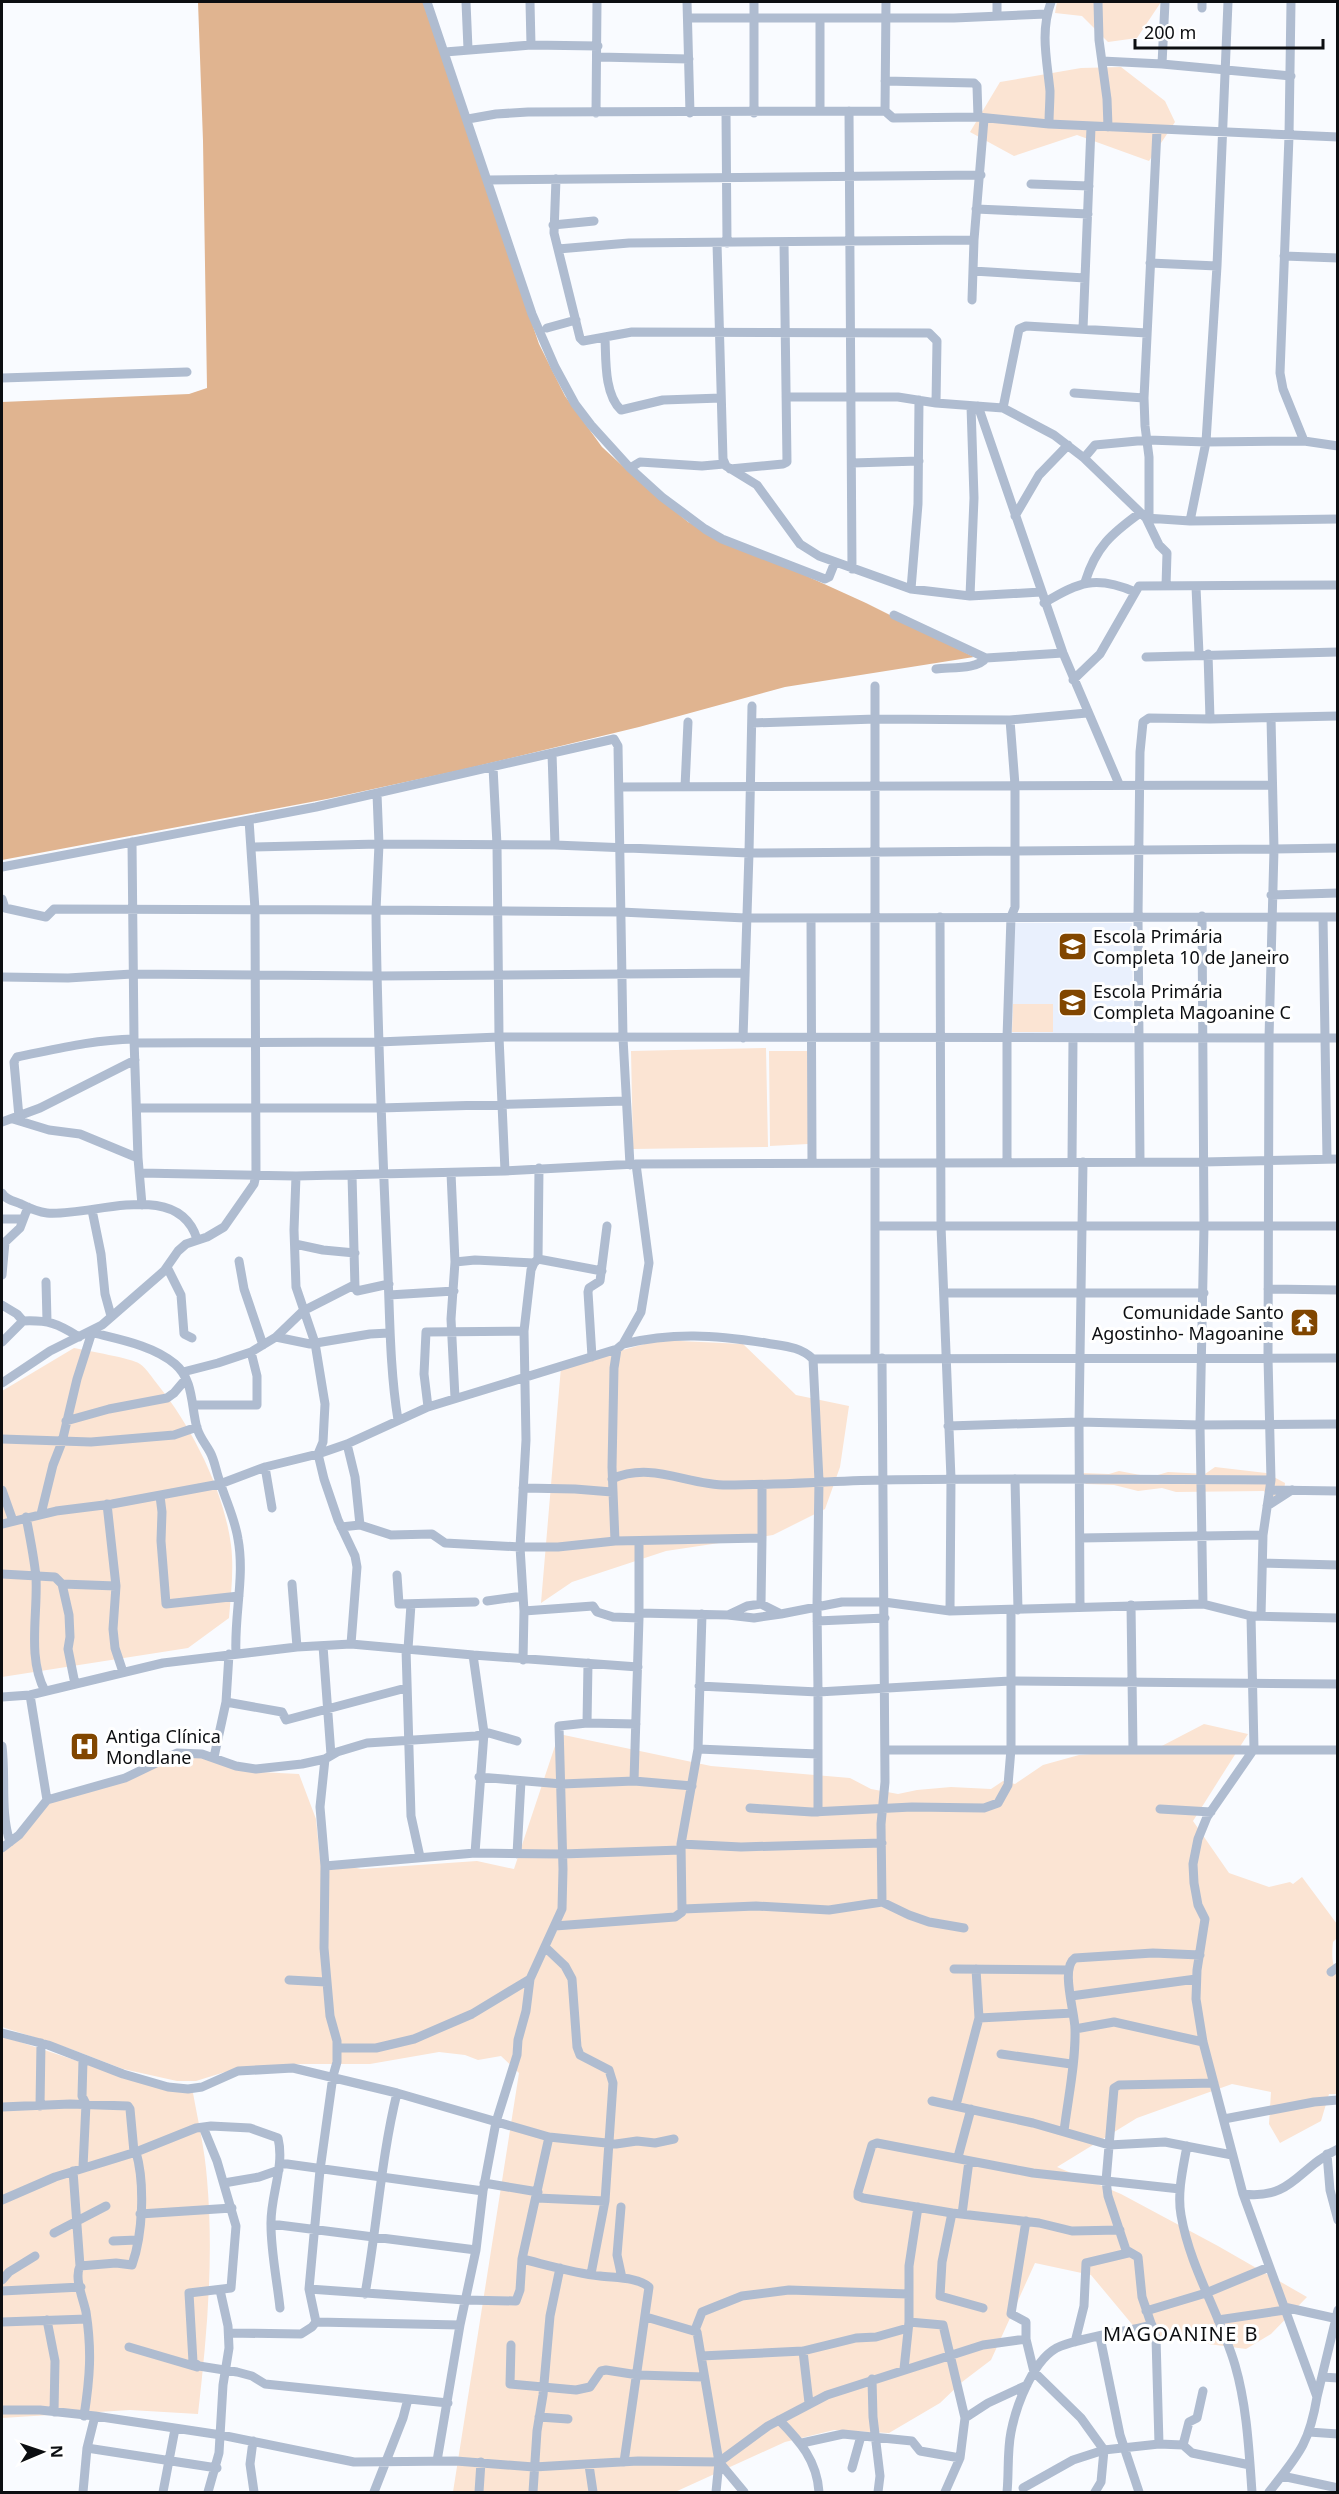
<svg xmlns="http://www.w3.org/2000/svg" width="1339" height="2494" font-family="'Noto Sans',sans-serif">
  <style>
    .built { fill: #e9f0fd }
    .green { fill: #fbe4d3 }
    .forest { fill: #e0b490 }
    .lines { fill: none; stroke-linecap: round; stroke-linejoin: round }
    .minor { stroke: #afbcd0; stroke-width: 9 }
    .labels { text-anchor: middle; stroke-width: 6; stroke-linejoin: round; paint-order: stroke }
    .poi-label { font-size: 18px; fill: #0c0e11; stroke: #fff; text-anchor: start }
    .neighbourhood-label { font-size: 20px; letter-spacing: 1.5px; fill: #0c0e11; stroke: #fff }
  </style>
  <rect width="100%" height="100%" fill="#f9fbff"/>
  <path class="built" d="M1012,923h120l1,113 -124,-2z"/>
  <path class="green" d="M1057,2h104l-24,36 -29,4 -26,-26 -27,-3z
    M1121,67l44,34 10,21 -26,39 -72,-26 -63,21 -44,-24 30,-50 81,-14z
    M1013,1004h40v28h-41z
    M766,1048l2,99 -135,2 -2,-98z
    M769,1051h39v93l-38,2z
    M659,1340l84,4 53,51 53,11 -9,61 -15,42 -52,26 -107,16 -94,31 -31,21 20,-236z
    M74,1348c13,3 58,10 66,16 7,5 13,15 18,21 34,42 66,106 73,160 3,24 0,49 -2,73l-41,30 -186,29v-286z
    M1215,1467l51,6 19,10 -2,18 -12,3 -7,-13 -88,1 -14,-4 -24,3 -24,-6 -28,-1 -6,-8 3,-3 26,1 10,-3 32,6 17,-5 37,2z
    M1204,1724l44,10 -55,87 36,52 40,14 21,-5 3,2 9,-7 35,47v14l-4,4c-1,10 -2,24 5,30l-1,122h-8l-8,27 -41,22 -11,-19 2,-32 -39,-8 -95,34 -80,49 64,27 97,52 89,51 -36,37 -25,15 -105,-14 -50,-60 -56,-12 -44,97 -29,22 -22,21 -51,30 -55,-3 -49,12 -110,50h-222l66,-419 -18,-17 -23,4 -13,-5 -26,-3 -69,12h-76l-69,8 -29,9h-19l-54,-12 -55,-21 -66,-21v-176l47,-50 127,-45 27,2 39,13 57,3 17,45 4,40 41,10 116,-8 37,8 45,-135 152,32 139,12 21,11 27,5 19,-4 34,-3 40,2 12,-8 12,3 28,-19 36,-10 77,-6z
    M2,2036l121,40 70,17c5,28 12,57 14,86 7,79 0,156 -9,235l-68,-4 -128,8z"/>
  <path class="forest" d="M198,2h225l116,342 26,52 37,51 26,24 60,51 178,81 108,54 -189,30 -146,40 -178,43 -134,29 -325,61v-458l187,-8 18,-6 -4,-247z"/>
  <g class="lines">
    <path class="minor" d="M427,2l105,312 23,53 20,37 16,21 39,43 32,29 43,32 17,10 103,40 4,-2 6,-15
      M466,2l2,47
      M530,2l1,43
      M687,2l3,111
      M1098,2l1,38 8,59 1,28
      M1291,2l-2,134 -9,237 3,16 21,52 34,5
      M1202,8v-6
      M997,16v-14
      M688,18h266l92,-4
      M820,18v93
      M445,52l86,-7 67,1
      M598,57l91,2
      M1102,61l60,3 129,12
      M1162,64l3,-62
      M885,81l89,2 3,3 1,31
      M849,111l3,458
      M885,111l1,-109
      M596,113l1,-111
      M726,113l1,130
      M754,113v-111
      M468,119l28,-5 32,-2 357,-1 8,7 85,-1 71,7 289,13
      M1049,124c0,-11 1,-22 1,-33 -3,-31 -10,-59 1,-89
      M556,179l-2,54 26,105 3,3 49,-9 297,1 8,8 -1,62
      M487,180l494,-5
      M1031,184l58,2
      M976,209l112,5
      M553,225l41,-4
      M717,243l6,216 3,7 31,19 43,59 19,12 92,33 59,7 71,-4
      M558,249l71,-6 345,-3
      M1284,256l54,2
      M1150,263l67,3
      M973,271l112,7
      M972,300l2,-60 10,-121
      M547,328l29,-8
      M1083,329l8,-202
      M605,338c1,21 -1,56 16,72l42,-10 58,-2
      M2,378l185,-6
      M1074,393l70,5
      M786,397h112l38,6 67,5 51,27 30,23 62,60 13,27 8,8 -1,33
      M978,406l85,247 56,131
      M1003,408l16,-79 7,-3 121,7
      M1084,458l11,-13 53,-5 58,2 98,-1
      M852,463l67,-2
      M630,468l10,-6 62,4 22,-2
      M730,469l53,-5 4,-2 -3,-220
      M1015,516l24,-41 29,-30
      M1146,518l44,3 148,-2
      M1149,518v-61l-4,-31 -1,-28 13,-268
      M1190,521l16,-79 11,-176 11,-264
      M1085,582c11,-35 26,-48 55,-69
      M1196,587l3,67
      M911,589l7,-85 1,-104
      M970,596l4,-98 -3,-92
      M1044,603c34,-21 52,-28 91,-11
      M894,615l92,43 77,-5
      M1208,654l2,65
      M1146,657l192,-5
      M936,669c14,-2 41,1 50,-11
      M1073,680l27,-26 39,-68 199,-1
      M752,723l124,-4 134,1 77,-7
      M552,753l3,92
      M493,767l4,78 2,192 6,134
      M619,787l653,-2
      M685,787l3,-65
      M377,794l2,50 -3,66 245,2 124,6 593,-1
      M132,842l2,197 4,119 4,47
      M252,847l127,-3 176,1 194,8 3,-147
      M2,867l314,-60 298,-68 4,7 5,292 7,127
      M1271,895l67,-2
      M2,899l3,9 41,9 8,-8 322,1c1,114 6,228 11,342 3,56 2,112 11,168
      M1202,916l2,310 -4,199 3,179
      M940,917l1,309 10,253 -1,132
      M1323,917l4,242
      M811,918l1,244
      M2,977l66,1 64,-4 245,2 366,-3
      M743,1038l6,-185 525,-4 -3,-131
      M134,1043l244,-1 121,-5 839,1
      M137,1108h243l246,-7
      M19,1117l-5,-55 3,-5c40,-8 75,-17 117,-18
      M13,1119l36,11 31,4 58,24
      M2,1122l38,-14 95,-48
      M1007,1161v-123l4,-121 4,-10v-122l-5,-65
      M1072,1161l1,-123
      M1140,1161l-2,-244 2,-165 3,-30 6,-4 61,1 128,-3
      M140,1173l156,3 209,-5 131,-7 567,-2 135,-3
      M451,1173l4,89 -4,57 4,79
      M352,1175l3,113 2,3 32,-7
      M296,1176l-2,54 2,57 19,56 10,61 -2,38 -5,12 6,25 14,41 17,36 2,11 -6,77
      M2,1193c4,7 12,8 19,11 8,4 17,8 26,9 45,4 131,-35 150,26
      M92,1210l9,44 4,40 6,22
      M2,1219h21
      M875,1226h463
      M295,1244l28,6 32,3
      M2,1245l18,-17 8,-21
      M538,1259l64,12
      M239,1261l5,28 19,56
      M455,1262l20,-2 59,3
      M167,1267l14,28 3,39 8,4
      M2,1275l3,-33
      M46,1282l1,39
      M1268,1289l70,1
      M944,1293h260
      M389,1295l65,-4
      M2,1305l15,9 6,7
      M90,1332c27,7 63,13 85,32 19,16 16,43 22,64 3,10 8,15 13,24 5,9 6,20 10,30 6,19 15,37 18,57 7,38 -4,76 -2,115
      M276,1337l34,7 60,-10 19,-1
      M2,1342l21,-21c25,-1 34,2 56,16
      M623,1344c51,-12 91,-9 143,-1 17,3 34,3 47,16
      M592,1357l-4,-65 1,-4 11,-7 7,-55
      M875,1358v-672
      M882,1358l3,424 -4,42 1,78
      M1338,1358l-525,1 6,122 -2,125 1,86 192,-11 328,3
      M183,1372l35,-9 33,-11 25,-15 27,-26 51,-26
      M2,1383l48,-32 52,-26 62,-54 14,-20 8,-7 21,-7 17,-10 30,-43 2,-9 -1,-266 -6,-89
      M194,1405h63v-29l-6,-24
      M428,1407l-4,-33 2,-42 98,-1
      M66,1421l43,-12 58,-11 7,-5 11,-13
      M948,1426l131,-4 121,3 138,-1
      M2,1439l89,3 83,-7 23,-8
      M347,1444l8,33 5,48
      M265,1467l7,41
      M612,1479c39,-18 75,6 115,6 51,0 102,-4 154,-5 130,-2 260,-1 390,0
      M1015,1479l3,131
      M762,1485v53
      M523,1488l52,1 37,3
      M2,1490l11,31
      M1270,1490l68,1
      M160,1496l2,16 -1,29 5,63 73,-8
      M107,1504l9,82 -3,43 2,19 8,24
      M1267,1506l25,-16
      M41,1514l12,-49 9,-23 15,-63 15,-47
      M26,1517c4,20 8,40 10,60 2,37 -9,81 9,114
      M2,1524l54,-13 56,-7 108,-20 45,-17 53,-13 29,-10 81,-37 189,-58
      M341,1527l19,-2 31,10 41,-1 13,9 75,4h38l57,-6 147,-3 -1,66
      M1080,1538l183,-3
      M615,1541l-3,-74 2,-99 3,-19 6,-5 18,-32 8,-49 -13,-99
      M1263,1563l75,2
      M2,1574l53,3 7,7 54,2
      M397,1575l2,29 76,-2
      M62,1584l7,31 1,22 -2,12 7,35
      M292,1584l5,63
      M487,1601l36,-5
      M1131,1605l2,144
      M1080,1606l-1,-184 4,-260
      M524,1611l69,-5 4,6 16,5 26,1
      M639,1613l89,2 19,-9 14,-2 20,10 61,-12h42l66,9 253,-7 48,12 87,2
      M728,1615l26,3 27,-4
      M1251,1616l3,133 -47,68 -9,22 -5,25 1,19 4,22 7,14 -8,51 -1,29 7,43 40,152 74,203c-8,48 -19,58 -48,95
      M1261,1616l2,-81 8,-55 -3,-122 1,-320 5,-189 64,-1
      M817,1621l68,-3
      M323,1646l8,109
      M406,1649l5,167 9,41
      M408,1649l3,-45
      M523,1660l1,-49 -4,-64 6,-107 -2,-109 7,-61 3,-7 4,-4 1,-91
      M638,1667l-165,-12 11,78 -9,120 87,1 119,-4
      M699,1686l119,6v120
      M30,1695l17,105
      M2,1697l28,-2 133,-32 134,-16 54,-3 122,11
      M226,1702l56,10 4,8 120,-32
      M587,1723l1,-60
      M2,1746c4,32 -2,66 8,96
      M698,1749l120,5
      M885,1750h453
      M214,1757l12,-55 3,-48
      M479,1777l83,7 72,-3 58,5
      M634,1781l5,-163v-77
      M750,1808l62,4 100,-5 72,1 14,-5 10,-18 3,-36v-138
      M1160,1809l51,3
      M681,1844l60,3 141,-4
      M2,1848l17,-13 28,-35 78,-22 52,-25 25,1 34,12 20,3 46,-5 23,-5 12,-7 30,-9 109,-7 13,-3 28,8
      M517,1854l4,-73
      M325,1866l150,-13
      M683,1909l73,-3 73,4 53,-8 27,13 20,7 35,6
      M555,1926l120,-9 7,-5 -1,-68 17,-95 4,-135
      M545,1947l20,19 7,13 5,68 3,8 29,15 4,13 -8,118 -14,73
      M954,1969l114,1
      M1331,1972l7,-5
      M289,1980l37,2
      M1071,1996l125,-17
      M979,2018l94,-5
      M1075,2029l39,-7 89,20
      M2,2033l46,12 75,29 45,13 20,2 14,-2 36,-16 55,-3 104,25 152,44 67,7 21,-3 18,2 19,-4
      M337,2048h39l38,-9 58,-25 58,-35
      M1001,2054l70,10
      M932,2101l101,22 76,22 56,-3 67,13
      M956,2105l23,-87 -3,-49
      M40,2106l1,-63
      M2,2107l68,-3 58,2 2,3 4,43
      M1224,2119l90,-17 24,-2
      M203,2127l14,34 19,65 -5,62 -42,5 4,69 6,4 38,6 15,4 13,8 183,19
      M1064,2131c4,-33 12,-69 11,-102 0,-17 -15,-61 0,-71l78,-5 47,2
      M1187,2146c-4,22 -10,47 -6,69 9,53 39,99 54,150 12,41 14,86 17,127
      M1327,2154l3,36 8,30
      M958,2157l13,-48
      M280,2163l203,28
      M83,2167l3,-63 -4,-8 1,-36
      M73,2171l7,95c-6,12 3,32 6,46 6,39 4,65 -2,104
      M224,2183l35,-6 20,-7
      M484,2183l54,9
      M1243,2194c50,6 55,-27 95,-45
      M537,2198l68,3
      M2,2200l53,-23 81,-25 60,-24 15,-2 39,2 28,10c7,29 -8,58 -7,87 0,27 6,55 9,83
      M621,2207l-4,48 5,23
      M952,2213l-10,49 -2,34 43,12
      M140,2214l92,-6
      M962,2214l7,-53
      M1026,2221l-15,93 15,8v17l8,33 47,46 23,32 -3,32 -6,10
      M271,2224l205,26
      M1120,2230l-48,1 -33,-8 -87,-10 -89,-15 -5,-2v-4l14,-47 5,-2 156,30 147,16
      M54,2233l52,-27
      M113,2241l24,-1
      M522,2259c25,6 52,14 78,17 15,2 38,1 49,11l-25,175
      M80,2266l36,-3 16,2c11,-31 13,-82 4,-113
      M2,2280l7,-8 26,-16
      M309,2289l11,-119 13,-94 4,-14v-21l-7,-25 -6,-68 1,-82 -5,-59 5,-48
      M2,2291l79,-4
      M365,2294c12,-67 16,-136 32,-201
      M1284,2307l54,12
      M1146,2311l60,-18 63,-26
      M646,2317l51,15 22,130 -3,30
      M47,2320l8,41 -1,51
      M1218,2320l67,-10
      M2,2322l85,-3
      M316,2322l-7,-33 156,11 51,1 4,-11 2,-31 27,-122
      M316,2322l144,3
      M909,2322l34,3 22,93
      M695,2330l7,-18 40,-16 47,-6 119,4
      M229,2333l72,1 11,-7 4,-5
      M1100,2337l20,98 19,57
      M1075,2342l9,-36 2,-43 42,-10
      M511,2345l-1,39 66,6 14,-3 11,-16 5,-1 32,5 66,2
      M129,2347l68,20
      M803,2351l6,52
      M701,2356l102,-5 53,-13 20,-1 32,-9
      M904,2369l5,-47v-56l9,-59
      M1322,2377l16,1
      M872,2379l1,38 7,59 -2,16
      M1317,2397l21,-87
      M2,2410h38l55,6 126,19 133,27 102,-1 78,6 104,-6 81,1 49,-36 59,-31 156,-50 43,-6
      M539,2417l29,2
      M779,2420c21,21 38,41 40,72
      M1309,2432l29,2
      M253,2441l-3,23 4,28
      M802,2443l41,-9 69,7 8,10 40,7 -15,34
      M1159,2444l-3,-106 -14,-41 -4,-40 -12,-7 -18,-54 -2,-15 8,-93 5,-3 95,-2
      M1183,2445l6,-23 8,-4 6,-27
      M87,2448l130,20
      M960,2458l5,-40 23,-15 39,-18
      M437,2461l23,-136 16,-75 7,-59 13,-69 21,-67 1,-15 8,-29 4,-32 32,-70 1,-40 -4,-143 28,-3 49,1
      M719,2462l25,30
      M589,2465l4,27
      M852,2468l9,-32
      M1282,2476l56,12
      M1023,2488l50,-28 31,-10 55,-6 24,1 9,8 58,12
      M83,2492l4,-44 8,-32
      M163,2492l12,-63
      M208,2492l11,-39 4,-68 6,-37 -1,-22 -8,-36
      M374,2492l29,-74 5,-19
      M479,2492l2,-30
      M533,2492l4,-61 6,-36 7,-79 10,-48
      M1007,2492c2,-19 0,-40 4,-60 5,-26 23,-76 50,-86 27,-10 62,-14 91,-21"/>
  </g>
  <defs>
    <symbol id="school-square" viewBox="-11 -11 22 22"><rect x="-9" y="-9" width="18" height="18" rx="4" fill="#814600" stroke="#fff"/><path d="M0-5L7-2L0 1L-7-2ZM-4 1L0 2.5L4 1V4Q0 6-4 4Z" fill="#fff"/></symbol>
    <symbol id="temple-square" viewBox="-11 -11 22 22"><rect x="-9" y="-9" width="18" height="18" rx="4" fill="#814600" stroke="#fff"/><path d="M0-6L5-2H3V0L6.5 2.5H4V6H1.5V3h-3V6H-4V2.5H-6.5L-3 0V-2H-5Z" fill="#fff"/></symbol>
    <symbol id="hospital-square" viewBox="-11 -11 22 22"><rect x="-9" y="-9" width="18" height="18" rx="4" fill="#814600" stroke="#fff"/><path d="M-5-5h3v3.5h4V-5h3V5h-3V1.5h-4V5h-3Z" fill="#fff"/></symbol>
  </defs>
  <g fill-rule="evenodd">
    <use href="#school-square" x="1056" y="930" width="33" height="33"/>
    <use href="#school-square" x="1056" y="986" width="33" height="33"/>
    <use href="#temple-square" x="1288" y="1306" width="33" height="33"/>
    <use href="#hospital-square" x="68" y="1730" width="33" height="33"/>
  </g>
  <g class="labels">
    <g class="poi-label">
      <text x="1093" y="943">Escola Primária<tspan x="1093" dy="21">Completa 10 de Janeiro</tspan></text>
      <text x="1093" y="998">Escola Primária<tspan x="1093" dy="21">Completa Magoanine C</tspan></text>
      <text x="1284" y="1319" text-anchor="end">Comunidade Santo<tspan x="1284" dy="21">Agostinho- Magoanine</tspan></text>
      <text x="106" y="1743">Antiga Clínica<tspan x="106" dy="21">Mondlane</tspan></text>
    </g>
    <g class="neighbourhood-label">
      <text x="1181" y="2341">MAGOANINE B</text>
    </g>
  </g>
  <rect width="1339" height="2494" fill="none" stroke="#0c0e11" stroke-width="6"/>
  <g transform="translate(42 2452) rotate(88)" stroke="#ffffff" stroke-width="4.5" paint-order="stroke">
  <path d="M0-4.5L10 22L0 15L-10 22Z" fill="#0c0e11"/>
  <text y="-9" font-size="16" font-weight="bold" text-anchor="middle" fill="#0c0e11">N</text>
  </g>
  <path d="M1135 39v9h188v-9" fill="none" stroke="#0c0e11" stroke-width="3"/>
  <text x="1144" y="39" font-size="18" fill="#0c0e11" stroke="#ffffff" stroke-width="4.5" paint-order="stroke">200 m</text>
</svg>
